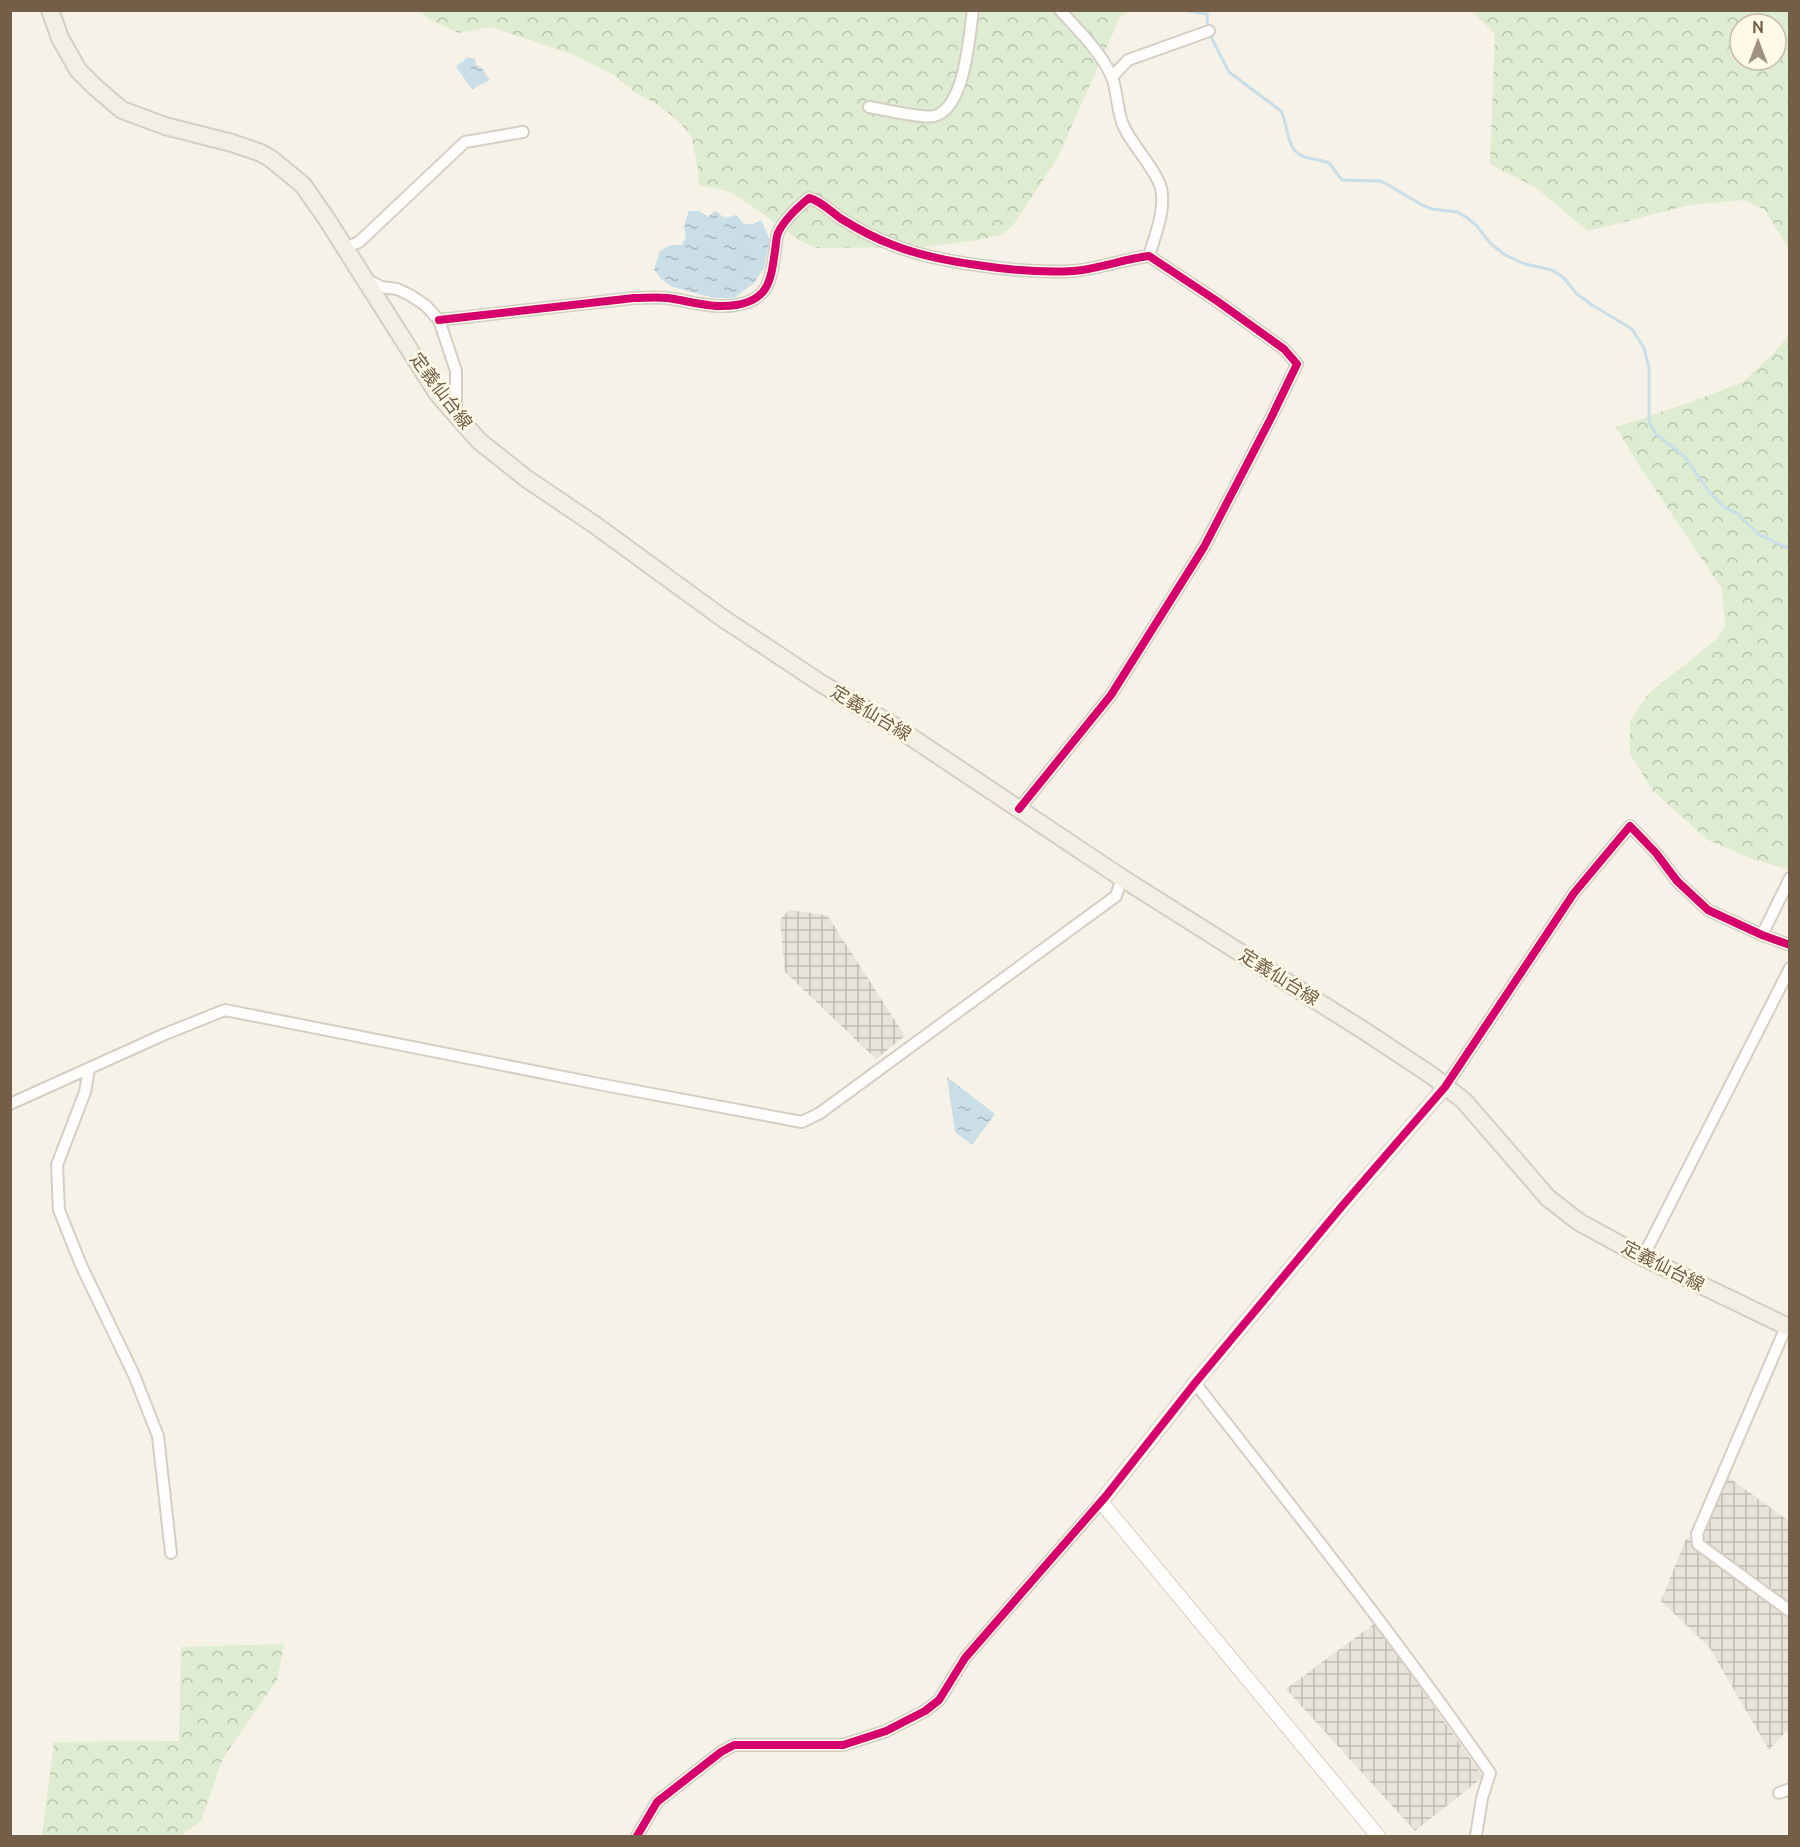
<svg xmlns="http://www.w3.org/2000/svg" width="1800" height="1847" font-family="Ubuntu,'Noto Sans JP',sans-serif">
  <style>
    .industrial { fill: url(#industrial-grid) }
    .forest { fill: url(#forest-crowns); fill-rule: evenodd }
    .water { fill: url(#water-ripples) }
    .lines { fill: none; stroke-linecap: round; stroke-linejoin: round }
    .stream { stroke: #c9dee6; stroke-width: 3 }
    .minor-casing { stroke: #d4cec5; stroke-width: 14 }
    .tertiary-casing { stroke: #d4cec5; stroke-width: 16 }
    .primary-casing { stroke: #d5cec4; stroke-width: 20 }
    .minor { stroke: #fefdfb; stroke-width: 10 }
    .tertiary { stroke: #fefdfb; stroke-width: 14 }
    .primary { stroke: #f2efe4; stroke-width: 16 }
    .cycleway-casing { stroke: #fffae7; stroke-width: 11 }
    .cycleway { stroke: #d6006c; stroke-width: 8 }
    .labels { text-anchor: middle; stroke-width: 5; stroke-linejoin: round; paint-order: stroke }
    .street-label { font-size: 18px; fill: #735e48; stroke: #fffae7 }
  </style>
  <defs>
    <pattern id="industrial-grid" width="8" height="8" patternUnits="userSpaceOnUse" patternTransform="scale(1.5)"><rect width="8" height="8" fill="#e8e3d9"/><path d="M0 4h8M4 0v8" fill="none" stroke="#c0bbb2"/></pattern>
    <pattern id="forest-crowns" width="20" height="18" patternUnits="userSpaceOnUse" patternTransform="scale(1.5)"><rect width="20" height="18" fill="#deedd2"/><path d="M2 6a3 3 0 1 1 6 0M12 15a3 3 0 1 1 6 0" fill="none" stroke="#b8c3ac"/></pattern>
    <pattern id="water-ripples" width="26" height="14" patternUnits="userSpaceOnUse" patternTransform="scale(1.5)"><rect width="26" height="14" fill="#c9dee6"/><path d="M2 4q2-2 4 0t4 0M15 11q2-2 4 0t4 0" fill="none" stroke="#a8b7bc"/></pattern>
  </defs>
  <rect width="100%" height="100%" fill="#f6f2e7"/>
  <path class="industrial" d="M789,910l38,5 78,121 -29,23 -91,-87 -5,-52z
    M1728,1477l61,44v212l-3,-2 -17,19 -60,-103 -48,-46 25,-62 17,-7z
    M1375,1623l108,154 -68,54 -129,-142z"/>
  <path class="forest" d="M420,11h709l-9,6 -62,140 -44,67 -12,11 -30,6 -49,6 -105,1 -18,-7 -44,-32 -26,-17 -31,-7 -2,-21 -6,-29 -15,-16 -21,-16 -19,-10 -24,-19 -38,-19 -83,-28 -33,6 -29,-14z
    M1472,11h317v238l-24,-39 -20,-10 -55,5 -102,26 -53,-44 -45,-23 5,-130zM1740,24h36v36h-36z
    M1789,333v537l-39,-12 -42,-18 -55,-49 -23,-37v-33l18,-27 69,-55 8,-13 -3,-37 -86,-128 -20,-34 75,-25 52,-20 35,-33z
    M284,1644l-7,36 -54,78 -22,63 -21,15h-138l12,-94 125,-1 2,-94z"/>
  <path class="water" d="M467,57l8,2 1,6 5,2 9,13 -18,9 -16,-22 2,-3 5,-2z
    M689,211h10l9,6 7,-6 10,7 11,-3 8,9h9l8,-4 9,20 -6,28 -10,15 -20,15h-20l-41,-11 -11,-7 -8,-11 6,-18 11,-6h11l4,-7 -2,-12z
    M947,1077l48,37 -23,31 -17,-13z"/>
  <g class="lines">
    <path class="stream" d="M1184,10l23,4 1,14
      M1210,35l19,37 52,39c8,15 4,40 24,46 8,3 16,2 24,6l13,17 37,1 6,2 37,22 10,4 25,3 9,5 11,9 13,17 15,12 20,9 27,6 12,8 13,16 15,11 40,24 12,19 5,19v55l7,12 29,23 25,36 14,14 14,7 20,20 32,15"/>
    <defs>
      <path id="minor" d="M1060,10c18,20 44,45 53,70 5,16 4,35 12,49 9,18 31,41 36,59 5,22 -6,47 -12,68
        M1112,77l16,-17 81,-29
        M869,107c13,2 54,12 65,9 31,-7 35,-79 39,-106
        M345,248l14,-6 106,-100 58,-10
        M366,279l15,8 16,2 13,6 15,10 14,15 17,51v44
        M439,320l195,-22c11,0 22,-1 33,0 23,3 45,11 69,7 33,-5 35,-26 39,-54 1,-6 1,-13 3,-18 6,-13 20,-26 31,-35 12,3 21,13 31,20 16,10 34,20 53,27 27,11 55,16 84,20 32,5 64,8 96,6 26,-2 50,-12 76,-15l68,45 67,48 13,15 -26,54 -67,129 -93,148 -92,114
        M1762,935l28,-57
        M89,1069l-4,23 -28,73 2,45 22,55 53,110 24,61 13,117
        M1445,1087l129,-194 56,-67 26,27 21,28 31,29 54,25 28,10
        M10,1104l155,-70 60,-24 379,75 198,37 18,-9 296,-217 6,-18
        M1643,1257l147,-289
        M1786,1327l-89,207 1,10 92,67
        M1195,1383c101,129 202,256 295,390l-8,25 -6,38
        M1779,1793l11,-4
        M637,1836l20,-34 64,-50 13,-7h109l43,-14 39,-20 14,-11 26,-42 136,-156"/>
      <path id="tertiary" d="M1378,1836l-277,-334 94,-119 148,-178 102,-118"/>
      <path id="primary" d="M50,10l10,28 18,32 17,17 27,23 43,16 67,17 29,10 9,5 33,27 23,33 111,175 42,48 48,38 68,46 126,92 101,67 77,45 223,149 244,154 65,43 33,26 84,97 31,24 64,35 147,71"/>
    </defs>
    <use href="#minor" class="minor-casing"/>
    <use href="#tertiary" class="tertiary-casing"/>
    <use href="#primary" class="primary-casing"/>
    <use href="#minor" class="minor"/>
    <use href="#tertiary" class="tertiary"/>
    <use href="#primary" class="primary"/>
    <defs>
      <path id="cycleway" d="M439,320l195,-22c11,0 22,-1 33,0 23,3 45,11 69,7 33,-5 35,-26 39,-54 1,-6 1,-13 3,-18 6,-13 20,-26 31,-35 12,3 21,13 31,20 16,10 34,20 53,27 27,11 55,16 84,20 32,5 64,8 96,6 26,-2 50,-12 76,-15l68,45 67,48 13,15 -26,54 -67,129 -93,148 -92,114
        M637,1836l20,-34 64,-50 13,-7h109l43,-14 39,-20 14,-11 26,-42 141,-162 89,-113 148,-178 102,-118 129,-194 56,-67 26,27 21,28 31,29 54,25 28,10"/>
    </defs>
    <use href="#cycleway" class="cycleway-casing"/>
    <use href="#cycleway" class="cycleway"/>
  </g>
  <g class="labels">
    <g class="street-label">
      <text transform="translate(441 391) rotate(53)" y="6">定義仙台線</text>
      <text transform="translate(871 713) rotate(31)" y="6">定義仙台線</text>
      <text transform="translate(1279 977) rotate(32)" y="6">定義仙台線</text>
      <text transform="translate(1663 1266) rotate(27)" y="6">定義仙台線</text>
    </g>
  </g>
  <rect width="1800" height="1847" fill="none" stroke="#735e48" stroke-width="24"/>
  <g transform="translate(1758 42)"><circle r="28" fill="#fffae7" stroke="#c7bca7" stroke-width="1.5"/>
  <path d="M0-4.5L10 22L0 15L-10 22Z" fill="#a19280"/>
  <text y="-9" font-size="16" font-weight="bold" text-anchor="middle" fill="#735e48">N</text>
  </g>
</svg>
